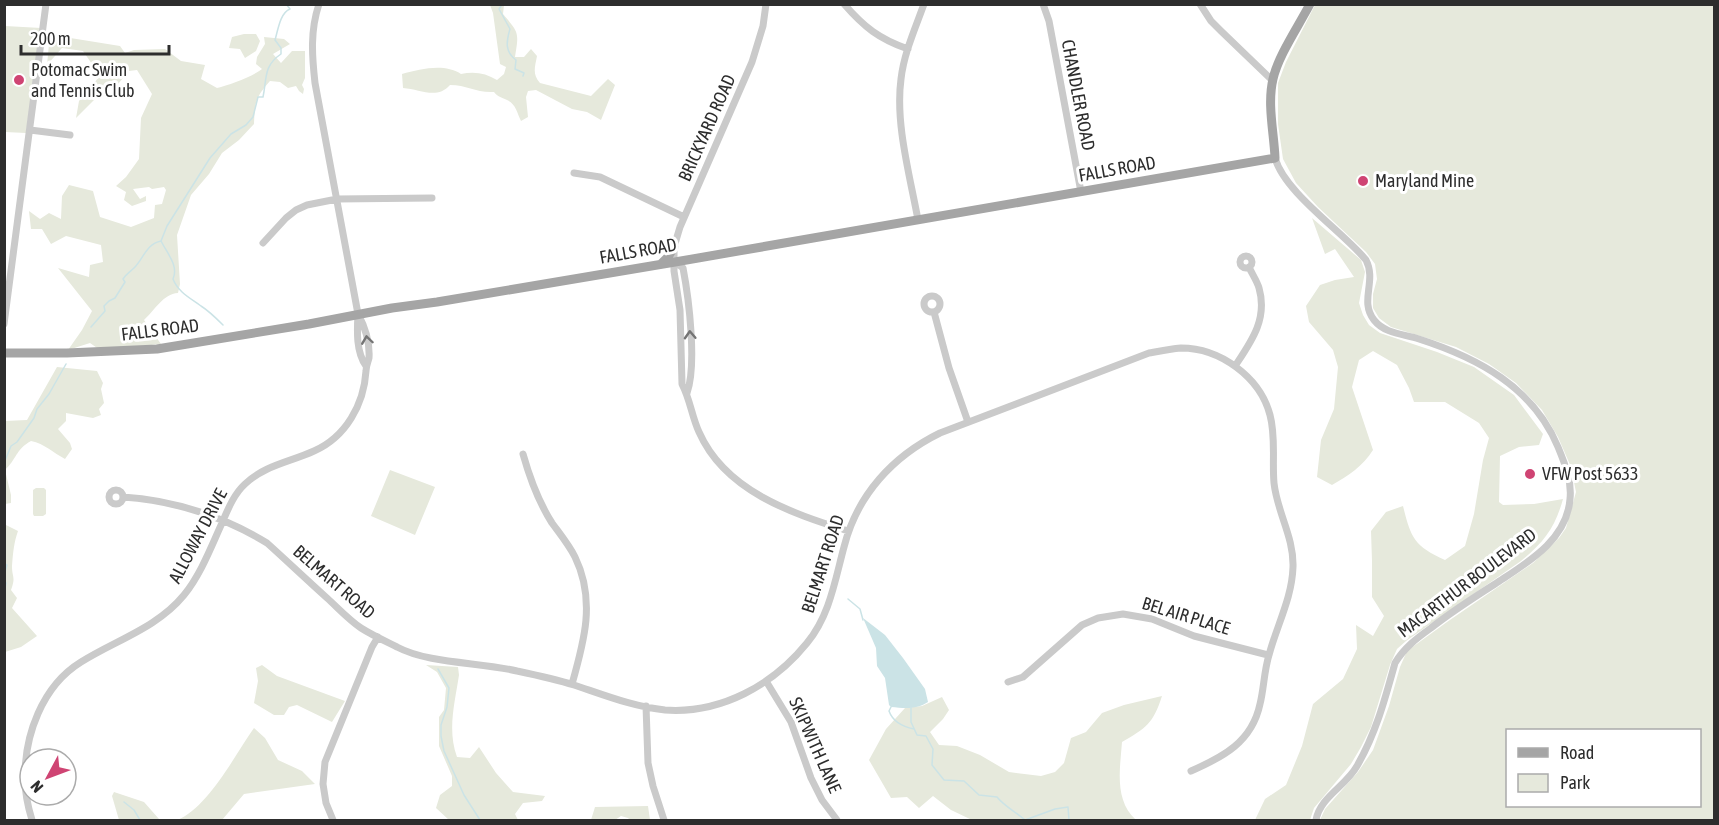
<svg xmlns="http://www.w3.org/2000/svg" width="1719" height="825" font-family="'Asap Condensed',sans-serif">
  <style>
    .green { fill: #e6e9dc; fill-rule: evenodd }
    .water { fill: #cbe3e6 }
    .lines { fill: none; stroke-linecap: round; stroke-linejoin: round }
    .stream { stroke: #cbe3e6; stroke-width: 1.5 }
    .minor { stroke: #cacaca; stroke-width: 7 }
    .major { stroke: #a5a5a5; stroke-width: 9 }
    .oneway { stroke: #747474 }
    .poi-dot { fill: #cf4473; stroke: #fff; stroke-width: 2 }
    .labels { text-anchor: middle; stroke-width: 6; stroke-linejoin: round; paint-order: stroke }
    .poi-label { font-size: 18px; fill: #2d2d2d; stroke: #fff; text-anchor: start }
    .street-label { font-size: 18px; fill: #2d2d2d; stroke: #fff }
  </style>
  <rect width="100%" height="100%" fill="#fff"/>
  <path class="green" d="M490,5h14l-1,9c16,19 16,18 12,43h9l7,-8 6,7c-2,11 -5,18 3,27l51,13 17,-17 7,6 -14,35 -14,-8 -15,-3 -36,-19 -8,1 -2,6 2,20 -7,4c-4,-8 -5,-17 -14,-21 -6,-3 -9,-3 -13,-8 -18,1 -27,-7 -44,-7 -13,15 -30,4 -47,3l-1,-14c19,-5 42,-11 59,0 13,-3 25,-1 36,6l7,-6 2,-7 -6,-3 -7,-51z
    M1315,5h399v815h-394l5,-11 33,-37 15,-22 16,-44 11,-39 7,-16 40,-29 86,-59 26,-25 7,-10 10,-36 -5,-25 -13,-30 -16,-27 -26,-27 -27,-19 -33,-17 -65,-20 -12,-9 -6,-10v-14l4,-15 -2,-15 -9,-12 -48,-45 -22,-24 -13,-24 -5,-35v-41l8,-21zM1508,730h192v76h-192z
    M5,26l36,2 -15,105 -21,-1z
    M244,34h12l4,7 -4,10 -11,7 -5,-9 -11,-1 3,-11z
    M58,36l62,10 5,7 9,-3 31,-1 16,12 24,4 -4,14 16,9c12,-3 35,-11 45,-19l-6,-5 1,-7 8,-13 -1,-7 20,2 6,5 -17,10 8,9 11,-12h13v27l-3,7 2,4 -1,5 -4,-3 -3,-5 -8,2 -8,-6 -10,-1c-15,17 -15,21 -16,43l-15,16 -17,13 -13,21 -18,21 -14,40 3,49 -2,9c-15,1 -23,17 -34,27l17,24 -61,6 -10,-7 -22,7 14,-20 10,-19 -34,-43 31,9 1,-12 13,-3 -2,-17 -35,-9 -15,8 -9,-15h-11l-2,-18 11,8 9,-6 12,6 1,-23 7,-11 24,6 7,26 31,10 23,-9 1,-13 7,-1 4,-14 -2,-3 -12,2 -3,-2 -16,2 7,10 6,-3v5l-14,5 -8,-6 2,-8 -10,-6 10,-9 13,-18 2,-41 11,-24 -15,-24 -8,1 -11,13 -12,-2 -9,15 -21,21 3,-17 20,-24 -5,-10 -11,-16 -21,-3 -15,17 2,-21z
    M1312,218l49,42 4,12 -6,31 4,12 6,10 11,8 57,19 37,15 40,28 29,39 -4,11 -20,2 -19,9 -1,46 4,3 31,-1 29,-5c-8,29 -19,43 -42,62l-115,80 -9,8 -7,16 -19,62 -10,20 -10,17 -37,44 -4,12h-55l10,-21 21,-14 16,-39 11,-42 30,-25 14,-30 -1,-24 17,11 11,-20 -12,-19v-36l-1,-30 15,-19 17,-6c8,32 11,40 42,54l20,-14 9,-32 9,-54 6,-22 -10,-15 -34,-21h-31l-5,-14 -12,-23 -24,-14 -14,9 -7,27 21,63c-10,16 -25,26 -41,35l-15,-8 4,-37 13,-31 4,-42 -5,-17 -24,-28 -3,-16 14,-21 15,-5 19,-3 -19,-28 -10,5z
    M57,367l40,4 6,12 -2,6 3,14 -5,6 2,6 -8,3 -27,-5v8l-8,8 12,14 2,6 -7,10c-13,-7 -20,-15 -34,-18 -15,8 -15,19 -26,29l6,25v8l-6,1v-83l22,-1z
    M390,470l45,17 -20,48 -44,-19z
    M36,488h8l2,2v24l-3,2h-9l-1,-2v-24z
    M4,524l14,7c-4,11 -5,22 -6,35 0,12 4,10 -1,24l6,8 -5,10 25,28 -16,11 -16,5z
    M262,665l15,11 68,25 -13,21 -35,-17 -8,2 -5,8h-10l-20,-12 4,-22 -2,-13z
    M426,665l32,2 1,8c-4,27 -12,55 -2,82l13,1 9,-11 17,26 17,19 32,4 -3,5 -19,2 -8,11 3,6h-69l-13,-12 4,-13 12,-9v-10l-13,-30v-29l5,-7 2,-22 -9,-16z
    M1162,696c-9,28 -16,32 -40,46 -2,27 -8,58 14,78h-164l-21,-10 -18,-14 -14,12 -12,-11 -16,1 -22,-38 17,-31 19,-21 17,-2 20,-9 7,13 -6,9 -13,13 9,13 18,1 23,9 29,17 32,4 14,-4 9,-9 7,-25 15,-6 16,-19 22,-8z
    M254,728l11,10 13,22 24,11 13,13 -71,10 -22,26h-45c30,-11 58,-65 77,-92z
    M114,792l30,10 15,17 5,1h-45l-7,-24z
    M648,806l2,14h-20l-2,-2 -7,-2 -6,4h-24l4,-13z"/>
  <path class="water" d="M863,618l22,17 18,23 22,31 3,13c-12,8 -24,6 -37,5l-2,-2 -4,-27 -8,-12 -1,-18z"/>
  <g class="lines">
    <path class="stream" d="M499,4l2,2 -2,3 11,20c-4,13 -5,23 6,31l-1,9 9,4 -1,3
      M223,325c-7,-7 -14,-14 -22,-19 -11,-8 -23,-14 -28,-27 6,-13 -6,-26 -12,-38l6,-15 43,-68 21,-24 15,-9 7,-8 5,-20h5c4,-18 0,-31 18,-43v-6l-6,-8c3,-10 5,-27 15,-31l-4,-5
      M91,327l14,-16 -1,-5 5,-5 6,-3 10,-16 -2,-3c3,-5 7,-7 11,-11 10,-10 12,-24 27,-27
      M4,463l7,-17 6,-4 17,-24 3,-9 12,-15 17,-30
      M4,542v6
      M4,563l3,2 -3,10
      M4,579l2,4 -2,10
      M848,599l12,10 3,11
      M438,669l11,19 -2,19 -6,18v11l3,15 20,44 16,25
      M891,707l-2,4c4,11 15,16 25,18
      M911,708v14l6,13 9,1 7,13 -1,16 12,15 20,1 15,14 18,2c7,9 19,15 28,23l30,-11 13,-2 1,13
      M124,802l10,8 6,10"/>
    <path class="minor" d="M319,4c-9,27 -7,52 -4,79l43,231c-1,17 -2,38 8,52
      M766,4l-3,22 -11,36 -72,165 -6,20v24l6,39 2,74c8,15 10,33 17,48 26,59 92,81 149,99
      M844,4c20,23 35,35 64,45
      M1043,4l6,17 32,171
      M1200,4l11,17 10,10 52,50
      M30,130l40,5
      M1275,158c10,35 67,73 91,102 11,21 -7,41 8,60 11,14 30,14 45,19 59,19 114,48 139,108 7,17 14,34 12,52 -3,42 -45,65 -75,85 -22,14 -44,28 -64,44 -14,10 -27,20 -36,35 -10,36 -19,70 -38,103 -11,20 -37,31 -41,54
      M574,173l26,4 84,40
      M918,220c-8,-44 -23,-97 -17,-141 3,-26 14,-50 23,-75
      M263,243l23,-25 10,-8 11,-5 30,-6 95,-1
      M1240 262a6 6 0 1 1 12 0a6 6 0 1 1-12 0Z
      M675,262l8,6c6,31 14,97 4,125
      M924 304a8 8 0 1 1 16 0a8 8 0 1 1-16 0Z
      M934,312l15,56 19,54
      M4,324l42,-320
      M1235,366c16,-24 33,-47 24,-78 -2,-7 -7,-14 -10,-21
      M523,454c7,25 15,47 29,69 8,11 17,22 23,34 21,43 9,85 -3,127
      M109 497a7 7 0 1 1 14 0a7 7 0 1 1-14 0Z
      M123,497c50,3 102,20 144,46 20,18 40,37 60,55 11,10 22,22 34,30 11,7 24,13 36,19 32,17 84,15 120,24 19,4 38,8 57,14 30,10 60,22 91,25 56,4 108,-25 142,-67 23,-28 28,-63 37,-96 13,-52 49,-91 96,-114l209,-80c11,-2 21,-4 32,-5 39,0 79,29 89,67 6,22 2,45 4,68 3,29 20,54 19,84 -1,31 -16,58 -24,88 -5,16 -5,33 -9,49 -8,38 -37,53 -69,67
      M766,681l25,41 20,56 11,22 15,20
      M1008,682l15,-5 59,-52 16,-7 25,-4 29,5 42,17 74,19
      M646,706l2,57 5,23 11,34
      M32,820c-4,-13 -7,-26 -7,-40 -1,-44 17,-94 56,-118 35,-22 76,-34 103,-67 17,-21 27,-48 38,-72 6,-14 12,-29 23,-39 20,-19 45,-22 69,-33 32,-14 50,-47 52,-80 0,-5 2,-9 3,-13 1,-16 -4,-31 -11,-44
      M333,820l-7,-17 -3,-19 2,-22 47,-115 6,-10"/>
    <path class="major" d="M661,264l7,-7 6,-10
      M4,353h63l90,-4 152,-25 83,-16 45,-6 238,-40 600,-104c-1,-25 -8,-54 -2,-79 5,-23 25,-52 37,-75"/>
  </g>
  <defs><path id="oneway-chevron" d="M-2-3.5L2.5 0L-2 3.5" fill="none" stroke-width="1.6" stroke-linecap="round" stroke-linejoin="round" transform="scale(1.5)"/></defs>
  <g class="oneway">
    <use href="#oneway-chevron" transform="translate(690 335) rotate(-93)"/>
    <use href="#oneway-chevron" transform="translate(367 340) rotate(-98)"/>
  </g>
  <g class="poi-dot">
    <circle cx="19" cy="80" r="6"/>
    <circle cx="1363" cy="181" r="6"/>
    <circle cx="1530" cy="474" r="6"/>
  </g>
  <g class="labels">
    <g class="poi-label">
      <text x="31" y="76">Potomac Swim<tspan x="31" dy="21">and Tennis Club</tspan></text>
      <text x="1375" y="187">Maryland Mine</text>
      <text x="1542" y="480">VFW Post 5633</text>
    </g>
    <g class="street-label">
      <text transform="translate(1078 95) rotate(79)" y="6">CHANDLER ROAD</text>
      <text transform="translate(707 128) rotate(-66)" y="6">BRICKYARD ROAD</text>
      <text transform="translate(1117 169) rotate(-10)" y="6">FALLS ROAD</text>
      <text transform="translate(638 251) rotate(-10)" y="6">FALLS ROAD</text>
      <text transform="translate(160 330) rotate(-7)" y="6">FALLS ROAD</text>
      <text transform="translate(198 536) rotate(-62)" y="6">ALLOWAY DRIVE</text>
      <text transform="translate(823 564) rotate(-72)" y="6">BELMART ROAD</text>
      <text transform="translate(334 582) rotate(41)" y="6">BELMART ROAD</text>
      <text transform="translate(1467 583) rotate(-37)" y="6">MACARTHUR BOULEVARD</text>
      <text transform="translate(1186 616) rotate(17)" y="6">BEL AIR PLACE</text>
      <text transform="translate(815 745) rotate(66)" y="6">SKIPWITH LANE</text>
    </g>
  </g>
  <rect width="1719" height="825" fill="none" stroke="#2d2d2d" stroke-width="12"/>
  <rect x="1506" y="729" width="195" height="78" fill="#ffffff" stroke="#ababab" stroke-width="1.5"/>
  <rect x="1518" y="748" width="30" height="9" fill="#a5a5a5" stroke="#ababab" stroke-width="1.5"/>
  <text x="1560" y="759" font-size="18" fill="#2d2d2d">Road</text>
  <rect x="1518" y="774" width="30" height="18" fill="#e6e9dc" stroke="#ababab" stroke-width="1.5"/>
  <text x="1560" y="789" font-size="18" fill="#2d2d2d">Park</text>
  <g transform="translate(48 777) rotate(229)"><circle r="28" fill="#ffffff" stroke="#ababab" stroke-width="1.5"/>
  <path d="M0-4.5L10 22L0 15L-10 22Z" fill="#cf4473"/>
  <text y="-9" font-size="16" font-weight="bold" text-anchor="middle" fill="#2d2d2d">N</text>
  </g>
  <path d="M21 45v9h148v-9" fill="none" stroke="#2d2d2d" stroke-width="3"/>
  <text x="30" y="45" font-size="18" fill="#2d2d2d" stroke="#ffffff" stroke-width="4.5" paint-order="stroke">200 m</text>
</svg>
